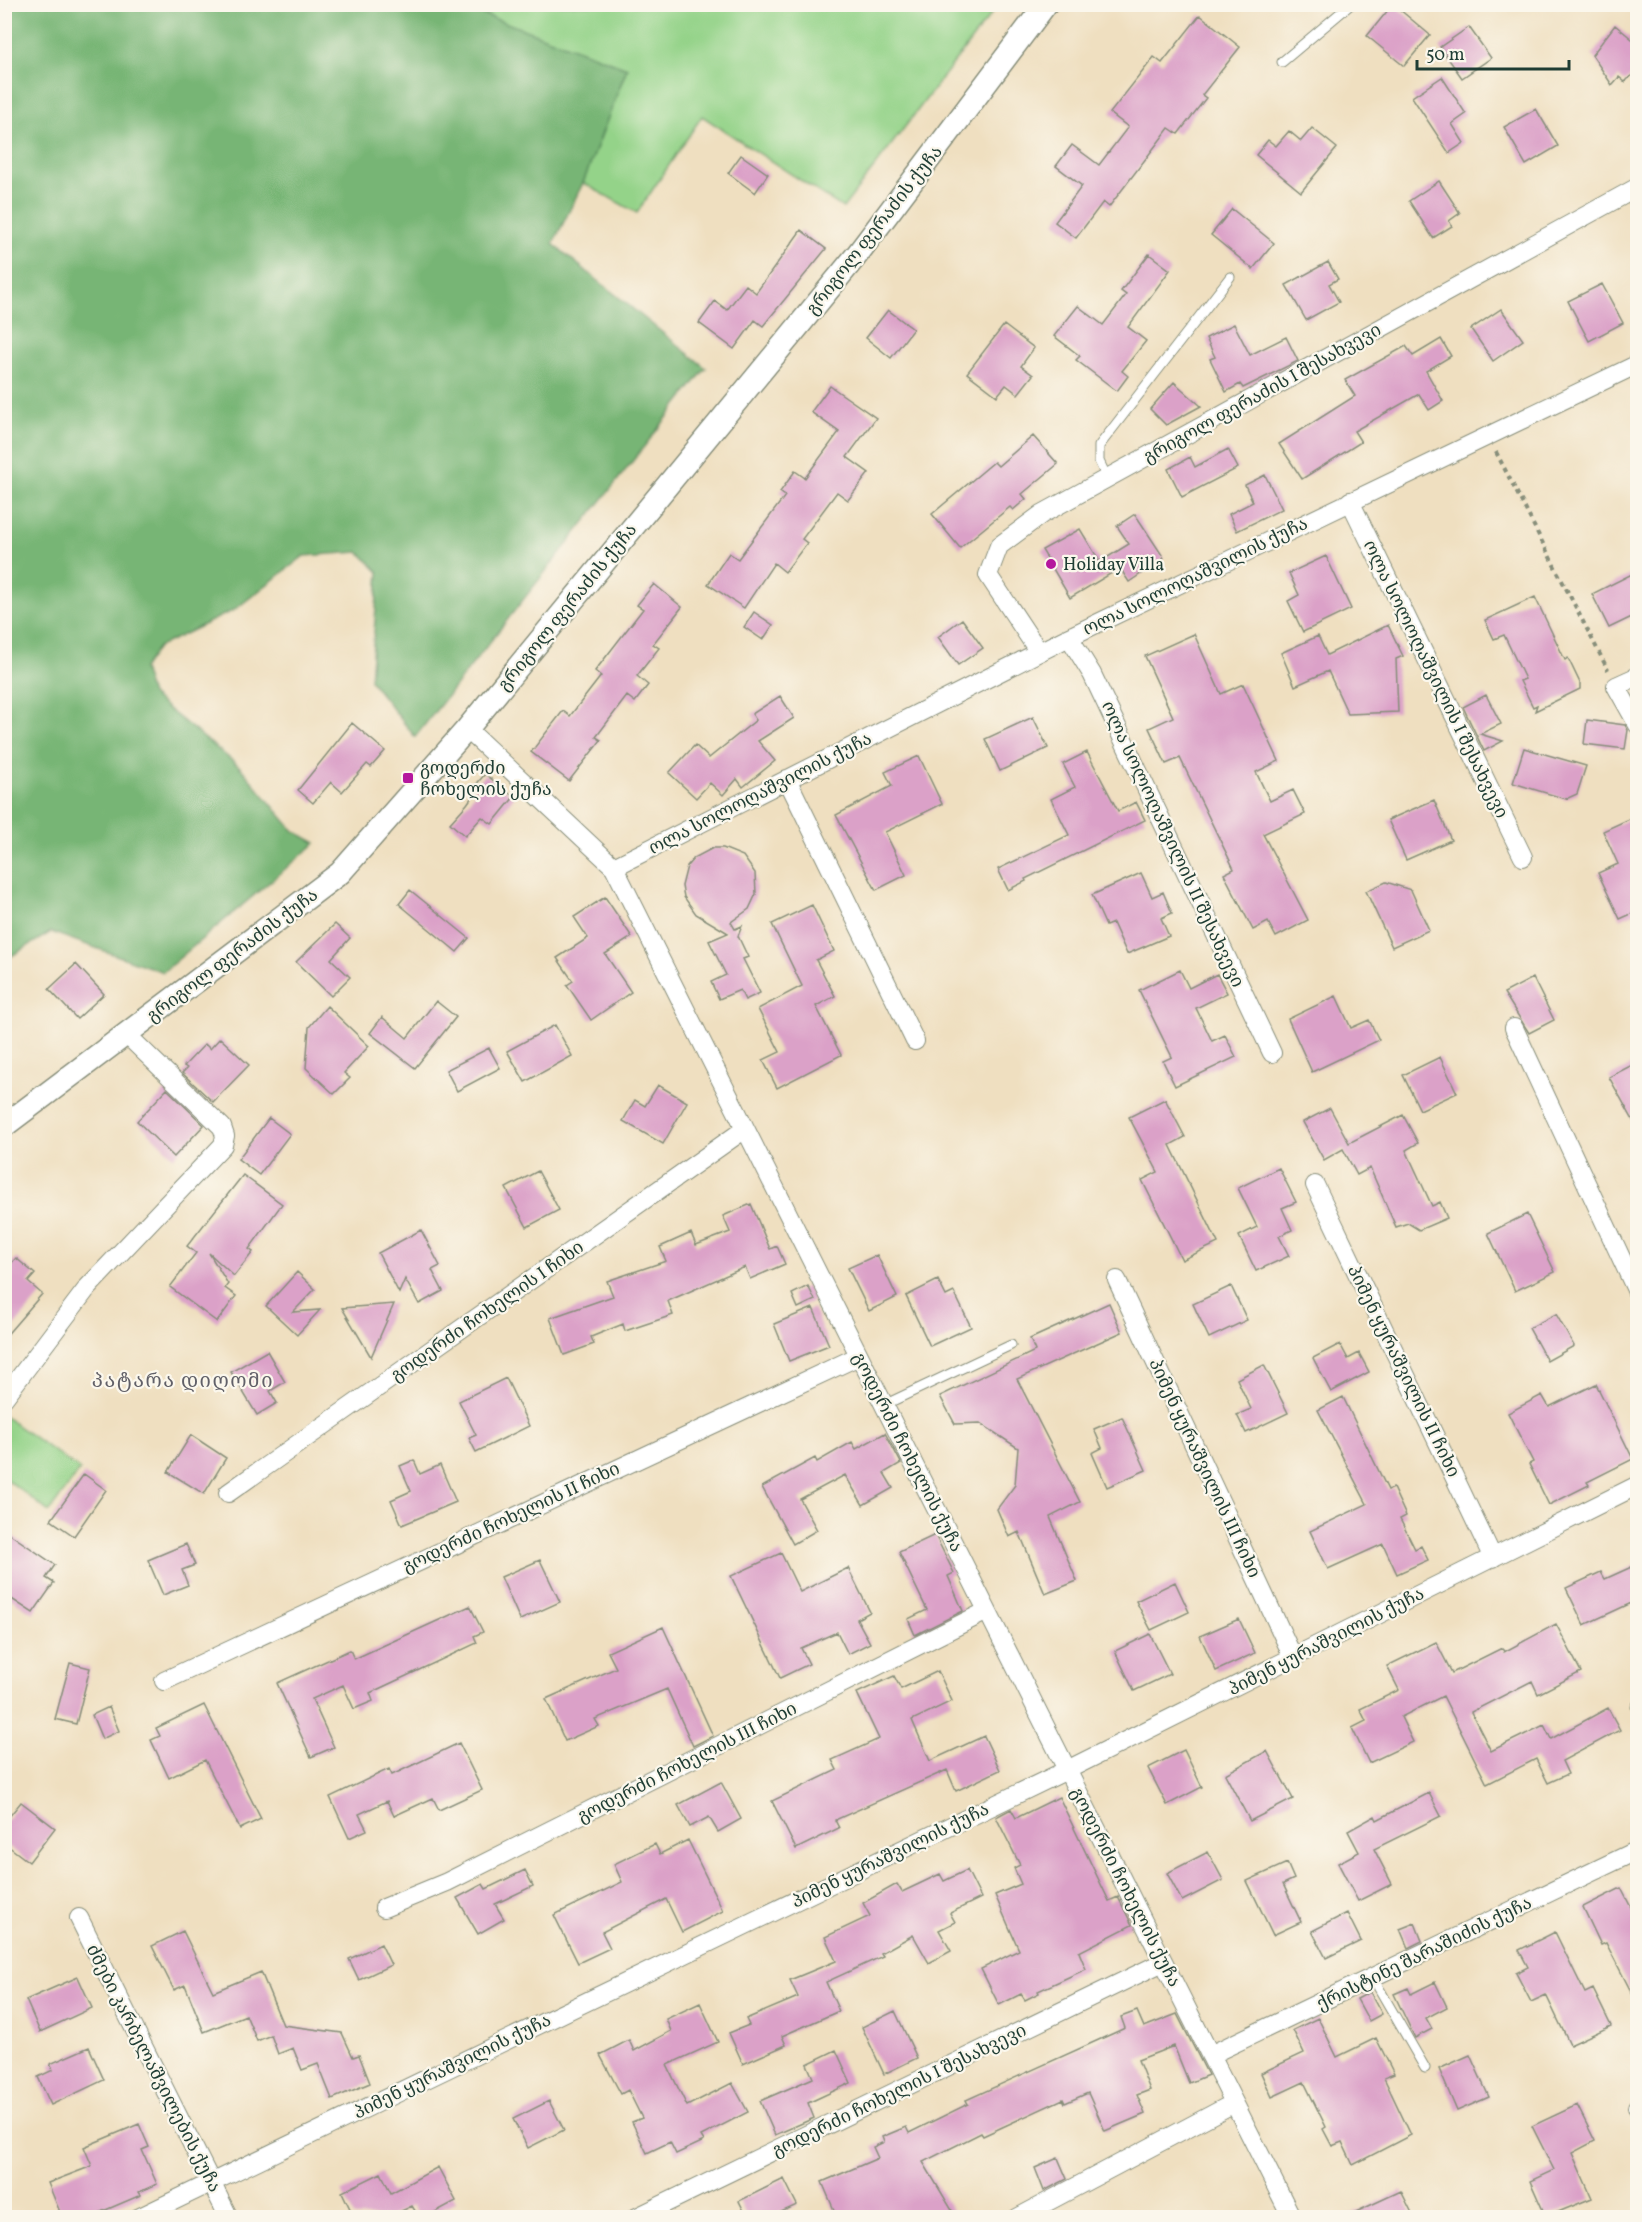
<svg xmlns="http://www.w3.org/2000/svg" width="1642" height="2222" font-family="Vollkorn,'Noto Serif Georgian',serif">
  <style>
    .green { fill: #94d389; stroke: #5a885e; stroke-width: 1.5 }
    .forest { fill: #77b575; stroke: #4b7954; stroke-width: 1.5 }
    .building { fill: #dba1c8 }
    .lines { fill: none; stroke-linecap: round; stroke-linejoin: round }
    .service-casing { stroke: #878e7a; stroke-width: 11 }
    .minor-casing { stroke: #878e7a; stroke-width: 20 }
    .tertiary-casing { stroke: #878e7a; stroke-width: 25 }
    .path { stroke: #878e7a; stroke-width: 4; stroke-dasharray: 4.5 4.5; stroke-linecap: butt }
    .service { stroke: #fff; stroke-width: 9 }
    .minor { stroke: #fff; stroke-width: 18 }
    .tertiary { stroke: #fff; stroke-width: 22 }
    .poi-dot { fill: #b5179e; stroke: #fbf7ec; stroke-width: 2 }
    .labels { text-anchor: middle; stroke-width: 4.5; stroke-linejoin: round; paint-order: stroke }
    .street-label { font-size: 18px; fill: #1f3d34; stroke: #fbf7ec }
    .poi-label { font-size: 18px; fill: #1f3d34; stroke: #fbf7ec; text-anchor: start }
    .neighbourhood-label { font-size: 20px; letter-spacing: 1.5px; fill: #616068; stroke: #fbf7ec }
  </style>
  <rect width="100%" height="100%" fill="#fbf7ec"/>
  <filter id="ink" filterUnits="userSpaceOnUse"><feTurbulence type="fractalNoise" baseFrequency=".0167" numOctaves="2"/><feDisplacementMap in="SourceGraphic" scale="12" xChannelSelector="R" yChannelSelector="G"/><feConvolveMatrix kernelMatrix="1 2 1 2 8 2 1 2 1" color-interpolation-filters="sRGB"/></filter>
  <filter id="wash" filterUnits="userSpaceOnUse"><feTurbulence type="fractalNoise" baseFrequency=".008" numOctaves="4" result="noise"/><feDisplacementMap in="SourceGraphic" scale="24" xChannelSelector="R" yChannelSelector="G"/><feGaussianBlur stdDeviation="1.35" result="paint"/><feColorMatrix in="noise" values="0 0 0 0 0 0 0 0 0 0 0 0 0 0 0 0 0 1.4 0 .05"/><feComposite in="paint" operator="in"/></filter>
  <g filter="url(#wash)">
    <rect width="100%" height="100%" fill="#efdfc0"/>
    <path class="green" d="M458,5h540l-155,203 -141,-92 -65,97 -54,-30 44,-115z
      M4,1416l76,54 -31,42 -44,-34z"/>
    <path class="forest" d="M5,4l453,1 169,63 -44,115 -30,61 153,124 -291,369 -45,-57 9,-108 -20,-20 -55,4 -70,54 -76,37 -15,22 8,26 89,72 54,64 22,12 -153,129 -112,-40 -46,28z"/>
    <g id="blocks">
      <path class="building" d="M1393,4l37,31 -26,31 -37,-30z
        M1200,15l40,32 -38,48 4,3 -28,36 -9,-6 -60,79 -6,-5 -27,36 -21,-16 27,-36 -26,-20 16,-21 27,20 29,-38 -18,-14 44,-56 8,6z
        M1615,25l23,19v25l-13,13 -6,-5 -7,8 -20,-30z
        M1469,27l22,31 -29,20 -22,-31z
        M1442,77l24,37 -14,10 12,19 -15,10 -37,-56z
        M1536,109l22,37 -32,19 -22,-38z
        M1312,128l25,20 -36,44 -45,-37 12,-15 8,6 13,-15 12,10z
        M741,155l27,19 -13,19 -27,-20z
        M1439,181l21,32 -11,8 3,5 -19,12 -24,-37z
        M1232,209l42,34 -21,26 -42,-34z
        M801,230l25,19 -63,77 -8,-6 -21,29 -35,-26 16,-22 12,9 19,-25 10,8z
        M1149,254l21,16 -42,57 18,14 -24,30 6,5 -11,15 -41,-31 4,-4 -26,-20 24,-30 25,19 23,-30 -5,-4z
        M1328,262l10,17 -9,5 10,18 -33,18 -20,-35z
        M1602,284l21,39 -34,18 -21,-40z
        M1501,309l22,31 -30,21 -22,-32z
        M888,310l25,19 -22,29 -25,-20z
        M1234,324l16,31 36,-18 12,24 -55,27 -3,-4 -14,8 -16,-33 5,-2 -9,-19z
        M1004,325l30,23 -13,18 12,9 -15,19 -12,-9 -9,11 -30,-23z
        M1441,339l10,17 -25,15 17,30 -14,9 -10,-16 -65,37 7,11 -59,37 -23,-35 76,-48 -10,-16 61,-34 7,10z
        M1174,382l27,24 -35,19 -16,-16z
        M830,386l46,32 -29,39 22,16 -21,27 -11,-8 -35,47 5,4 -22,29 -11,-9 -30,45 -36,-24 21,-31 9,6 47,-63 -5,-4 15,-21 10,7 34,-46 -28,-20z
        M1033,436l25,28 -36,30 4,5 -13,11 -3,-3 -50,41 -28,-34 62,-52 4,4z
        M1228,449l10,19 -56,29 -14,-28 22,-12 5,10z
        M1265,475l17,34 -45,22 -8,-17 24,-12 -8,-17z
        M1135,514l29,44 -35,24 -9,-14 -50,30 -28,-48 38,-21 20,33 29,-18 -12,-18z
        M1326,556l25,53 -48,23 -15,-31 11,-6 -10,-22z
        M1638,571v43l-29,14 -17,-34z
        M654,584l28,23 -29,37 6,4 -22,28 11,9 -13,17 -8,-6 -31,41 5,3 -32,41 -38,-29 32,-41 7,5 31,-40 -6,-5 48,-62 -6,-4z
        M1535,597l30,63 3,-2 12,25v6l-45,22 2,-6 -4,2 -13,-26 5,-2 -21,-44 -10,4 -9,-19z
        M754,612l19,13 -10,15 -19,-13z
        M962,619l21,29 -25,17 -20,-28z
        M1388,625l15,31 -7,3 2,53 -50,2 -20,-43 -33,15 -14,-33 37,-17 9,19z
        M1194,634l27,60 22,-10 36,77 -23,11 14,29 23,-11 12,24 -42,20 45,86 -32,17 -8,-15 -15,8 -29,-56 10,-5 -54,-111 -14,6 -17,-36 24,-11 -28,-61z
        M1486,695l15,29 -21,10 23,7 -19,10 -21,-44z
        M780,696l14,22 -36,23 17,20 -32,26 -6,-8 -14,16 -13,-12 -14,15 -27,-25 26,-28 14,13 47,-38 -4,-6z
        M1033,717l15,31 -48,23 -15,-32z
        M1587,720l38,5 3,5 -3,19 -41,-5z
        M352,723l33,28 -14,16 -4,-3 -25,28 -11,-10 -18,21 -15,-13z
        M1524,748l62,18 -9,28 -11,5 -53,-16z
        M1087,752l31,59 18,-9 9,18 -120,59 1,2 -18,9 -10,-21 71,-34 -18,-36 24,-12 -12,-23z
        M919,756l23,48 -57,28 21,43 -30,15 -40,-75 56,-29 -7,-14z
        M485,774l29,23 -22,27 -10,-7 -17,19 -15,-13 17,-19 10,-14 -3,-3z
        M1434,800l17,40 -45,20 -18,-40z
        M1638,815v96l-18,8 -22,-46 20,-9 -15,-33z
        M713,848h10l20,8 12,17 1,21 -7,15 -18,13 4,7 7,-3 -4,10 10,21 -5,2 17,34 -15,7 -5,-10 -21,9 -8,-17 15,-7 -17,-34 19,-8 -32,-19 -12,-17 -2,-11 5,-20 7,-8z
        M1141,873l11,24 11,-5 9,21 -11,5 8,18 -42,18 -14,-31 -7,3 -14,-31z
        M1386,882l25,8 18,40 -37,17 -26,-56z
        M410,890l59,48 -12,14 -58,-48z
        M605,897l27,40 -27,17 26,38 -40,28 -24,-35 6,-4 -16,-23 31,-20 -14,-21z
        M812,905l22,46 -18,9 19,36 -19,10 25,49 -64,33 -14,-28 17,-8 -22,-43 44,-23 -30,-62z
        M335,924l15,14 -19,21 19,18 -19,19 -35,-34z
        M76,964l28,30 -27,25 -28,-30z
        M1180,970l9,18 28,-14 10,19 -31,15 16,33 13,-6 11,22 -61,29 -12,-25 9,-4 -33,-67z
        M1533,978l21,42 -25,13 -25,-40z
        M1336,996l15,32 18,-8 10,20 -67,32 -24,-53z
        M436,1001l20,16 -41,51 -45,-35 12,-16 25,21z
        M327,1006l42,40 -25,27 6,5 -16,16 -28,-26 3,-41z
        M555,1025l17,31 -47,26 -18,-31z
        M220,1038l29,27 -36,37 -31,-29 5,-5 -3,-2 21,-22 5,5z
        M489,1048l11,20 -43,23 -11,-21z
        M1440,1057l17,36 -37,17 -17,-35z
        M1638,1062v67l-29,-52z
        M658,1085l29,17 -24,42 -40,-23 12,-21 10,6z
        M167,1089l37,36 -30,32 -37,-36z
        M1165,1099l20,38 -15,8 48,98 -36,17 -40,-80 16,-8 -29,-55z
        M1330,1108l19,35 54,-28 15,28 -12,7 26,56 8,-4 7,16 -28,12 -11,-7 -12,4 -26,-59 -13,7 -14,-26 -19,11 -21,-38z
        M269,1118l21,16 -31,41 -21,-16z
        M1279,1168l17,34 -14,6 10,22 -13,6 10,20 -33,15 -17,-35 18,-9 -19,-39z
        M538,1171l21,39 -32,17 -21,-39z
        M243,1175l39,29 -33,45 4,3 -19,24 -25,-23 19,31 -3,4 11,8 -19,26 -47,-35 26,-34 -9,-7z
        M751,1204l19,45 7,-3 8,18 -35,15 -5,-12 -77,34 5,14 -48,16 -2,-7 -32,13 3,7 -30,11 -14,-37 63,-22 -6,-15 59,-20 -6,-14 31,-14 5,12 34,-13 -7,-16z
        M1527,1214l28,58 -40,19 -27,-58z
        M421,1230l19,36 -8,4 11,21 -24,13 -14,-25 -6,14 -21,-40z
        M877,1255l20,42 -28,14 -21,-43z
        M16,1258l19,16 -7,8 14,12 -38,44v-67z
        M297,1272l18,17 -22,23 27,-2 -23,25 -31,-29z
        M938,1280l8,16 8,-4 17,35 -41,19 -24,-50z
        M808,1286l7,14 -17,8 -6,-14z
        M1231,1286l16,34 -38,18 -16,-34z
        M1109,1303l13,29 -105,47 63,123 -30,15 27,64 -32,13 -26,-62 -10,5 -12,-28 18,-24 3,-37 -38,-25 -25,1 -15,-28 95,-45 -5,-12z
        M394,1304l-23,53 -29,-49z
        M813,1308l16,37 -40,16 -15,-37z
        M1556,1314l18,32 -27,15 -18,-33z
        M1340,1344l8,15 11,-6 10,19 -38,20 -18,-34z
        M267,1351l18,31 -15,9 7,12 -20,12 -26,-43z
        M1264,1365l24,48 -42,20 -9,-18 14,-6 -14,-30z
        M506,1378l23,48 -53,26 -7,-14 7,-3 -17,-34z
        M1596,1384l37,75 -46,23 2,3 -40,20 -20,-41 4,-2 -25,-49 34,-18 7,12z
        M1343,1397l45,93 5,-2 13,28 -6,3 15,30 6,-3 7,14 -31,14 -14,-30 -55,25 -18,-38 57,-27 -49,-94z
        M1122,1417l24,53 -39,17 -15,-34 10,-5 -8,-19z
        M885,1433l16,30 -17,10 9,15 -30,17 -18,-30 -45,24 17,31 -24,14 -31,-57 53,-29 2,4 35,-20 4,7z
        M191,1435l35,23 -22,36 -36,-22z
        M414,1460l6,14 20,-9 16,37 -54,23 -11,-25 20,-9 -11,-25z
        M84,1474l22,16 -32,46 -23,-16z
        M4,1530l51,35 -9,13 8,5 -21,30 -29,-19z
        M935,1535l19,38 -6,3 15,35 -48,24 -7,-16 19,-9 -28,-58z
        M186,1544l9,21 -13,5 6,15 -25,10 -15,-35z
        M781,1553l19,39 48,-24 22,44 -13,7 13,24 -22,11 -11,-22 -36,16 8,16 -29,14 -49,-102z
        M540,1560l20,42 -40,18 -19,-43z
        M1638,1564v36l-54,25 -18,-37 35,-16 4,7z
        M1175,1582l14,30 -38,18 -15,-29z
        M470,1606l13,26 -9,4 3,7 -107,50 3,8 -19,8 -11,-24 -31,14 22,48 -23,10 -34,-74 73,-33 4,9z
        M1239,1619l16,34 -39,18 -16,-35z
        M1556,1624l25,48 -43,22 -6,-13 -61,31 20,39 53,-26 7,14 57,-31 12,22 -58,31 6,13 -20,9 -12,-24 -49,25 -44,-88 -42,21 12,25 -44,21 -17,-35 14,-7 -6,-12 39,-19 -12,-24 49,-24 16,31 50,-25 2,4z
        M663,1627l50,109 -20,10 -26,-57 -72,30 4,7 -34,15 -19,-42 70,-31 -8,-16z
        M1150,1634l20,40 -36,17 -19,-40z
        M70,1663l20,5 -14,56 -21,-5z
        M938,1671l14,30 -40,19 18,41 54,-25 16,34 -44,21 -9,-21 -112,50 4,8 -43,21 -24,-48 65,-31 -5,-10 47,-21 -22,-46 37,-17 7,13z
        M204,1705l57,114 -21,10 -35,-69 -36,18 -18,-38 9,-4 -4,-8z
        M109,1707l10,24 -17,8 -10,-24z
        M459,1743l23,47 -43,20 -6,-12 -39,18 -7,-15 -28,13 8,16 -18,8 -19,-41 59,-28 3,6z
        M1184,1750l18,37 -35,18 -19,-37z
        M1267,1751l26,48 -43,22 -25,-47z
        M721,1782l20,37 -23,13 -9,-15 -19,10 -12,-22z
        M1429,1793l12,23 -67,33 18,35 -34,17 -20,-38 21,-11 -11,-21 27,-15 2,4z
        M1059,1797l50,104 9,-4 14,28 -53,27 7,17 -48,22 1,2 -14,7 -4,-6 -22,11 -18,-36 38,-19 -24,-55 26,-11 -7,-16 6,-3 -24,-48 15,-8 5,9z
        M21,1802l34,26 -26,34 -25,-19v-20z
        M688,1840l35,71 -41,21 -16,-33 -64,33 8,16 -32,15 -24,-48 68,-33 -8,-18 41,-20 5,10z
        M1208,1852l15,28 -41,21 -15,-28z
        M1287,1863l7,16 -11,5 18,38 -28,13 -26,-54z
        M525,1870l8,16 -38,18 9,15 -26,15 -21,-36 26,-14 3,5z
        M967,1870l14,28 -31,15 5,9 -16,8 12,21 -22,12 -16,-28 -32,18 2,3 -57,26 13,29 -57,25 4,9 -43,19 -14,-31 20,-8 -3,-6 52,-22 -8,-17 46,-19 -11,-24 45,-21 -7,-13 34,-19 5,8 38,-18 4,7z
        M1621,1888l17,33v84l-32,-62 -5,2 -18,-38z
        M1347,1913l14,28 -35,17 -14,-27z
        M1415,1923l7,18 -14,7 -8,-19z
        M183,1931l30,61 48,-20 22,53 59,8 11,24 6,-2 11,28 -38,16 -14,-35 -16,6 -9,-22 -15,6 -7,-19 -14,6 -11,-26 -42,17 -19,-47 -11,5 -22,-44z
        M1555,1932l30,61 8,-4 18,37 -41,19 -24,-50 -15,7 -15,-29 12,-6 -9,-17z
        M381,1944l10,21 -32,15 -10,-21z
        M78,1977l14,31 -52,24 -14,-32z
        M1435,1982l12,25 -21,11 6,11 -17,9 -21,-44 14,-6 3,6z
        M1370,1992l12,22 -13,7 -12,-22z
        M700,2003l18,39 -51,23 20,41 45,-23 16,29 -47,24 3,5 -28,13 -6,-12 -23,11 -15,-31 10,-4 -14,-28 -7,4 -21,-39 29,-15 5,11 37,-20 -5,-12z
        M895,2011l22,47 -33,16 -22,-47z
        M1137,2011l7,16 33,-13 31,61 -19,8 -15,-37 -36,14 12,30 -13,5 8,19 -40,17 -17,-38 -23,10 -2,-4 -80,37 -2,-3 -58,29 33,55h-119l-15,-35 56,-24 -5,-11 11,-5 -2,-5 24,-10 3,6 59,-29 -2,-4 159,-72 -4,-11z
        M1318,2018l19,39 39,-19 18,36 -10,4 27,57 -58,30 -11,-23 -10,4 -9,-17 3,-2 -22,-45 -32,15 -11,-24 43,-20 -11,-23z
        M89,2047l15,33 -53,25 -13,-28 15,-7 -3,-6z
        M836,2050l15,33 -43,20 6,15 -39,17 -15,-34 53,-23 -6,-14z
        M1470,2055l19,42 -32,14 -18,-42z
        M549,2101l15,29 -36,18 -15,-29z
        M1577,2105l18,36 -23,12 20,45 -46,19 -16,-36 24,-11 -22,-44z
        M139,2124l10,23 -7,3 15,34 -18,8 2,3 -40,17 2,5h-41l-14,-34 44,-17 -8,-19z
        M1058,2158l9,21 -23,12 -9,-23z
        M438,2167l18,34 -30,16h-7l-7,-11 -23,11h-35l-12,-25 39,-19 10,20z
        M784,2179l13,26 -27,12h-23l-8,-16z
        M1401,2191l13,26h-69z"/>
    </g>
  </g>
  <g filter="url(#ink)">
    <use href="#blocks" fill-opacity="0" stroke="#878e7a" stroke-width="1.5"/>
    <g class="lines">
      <defs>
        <path id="service" d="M1282,62l69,-58
          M1107,478l-8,-17v-15l131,-169
          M884,1405l127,-60
          M1636,1706l2,2
          M1373,1978l52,90"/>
        <path id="minor" d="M1350,501l173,356
          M1069,637l23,37 180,379
          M1039,652l-51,-77 11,-29 43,-32 596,-327
          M1638,676l-22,10 22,39
          M467,729l147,138 678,1351
          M787,779l128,262
          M614,867l455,-230 569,-273
          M1514,1028l124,266
          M1315,1185l178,373
          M1117,1280l176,377
          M4,1398l84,-111 135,-142 2,-9 -3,-9 -95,-92
          M228,1493l517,-364
          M164,1681l695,-325
          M384,1908l63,-26 540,-271
          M79,1918l150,300
          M1210,2055l428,-205
          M1637,2107l1,1
          M138,2218l929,-448 571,-285
          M635,2218l528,-256
          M1017,2218l217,-115"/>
        <path id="tertiary" d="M4,1126l336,-253 127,-144 389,-473 190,-252"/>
      </defs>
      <use href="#service" class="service-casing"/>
      <use href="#minor" class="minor-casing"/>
      <use href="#tertiary" class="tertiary-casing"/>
      <path class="path" d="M1496,452l112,218"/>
      <use href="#service" class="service"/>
      <use href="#minor" class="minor"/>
      <use href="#tertiary" class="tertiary"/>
    </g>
  </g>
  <g class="poi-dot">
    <circle cx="1051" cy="564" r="6"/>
    <rect x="402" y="772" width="12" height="12" rx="3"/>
  </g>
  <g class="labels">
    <g class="street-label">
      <text transform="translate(874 230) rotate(-52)" y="6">გრიგოლ ფერაძის ქუჩა</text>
      <text transform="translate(1262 393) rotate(-29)" y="6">გრიგოლ ფერაძის I შესახვევი</text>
      <text transform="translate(1195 576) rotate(-26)" y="6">ოლა სოლოღაშვილის ქუჩა</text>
      <text transform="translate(567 607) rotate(-51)" y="6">გრიგოლ ფერაძის ქუჩა</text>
      <text transform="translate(1436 679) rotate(64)" y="6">ოლა სოლოღაშვილის I შესახვევი</text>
      <text transform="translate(760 793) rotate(-27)" y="6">ოლა სოლოღაშვილის ქუჩა</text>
      <text transform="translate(1173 844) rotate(65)" y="6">ოლა სოლოღაშვილის II შესახვევი</text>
      <text transform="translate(232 955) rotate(-37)" y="6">გრიგოლ ფერაძის ქუჩა</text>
      <text transform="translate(487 1311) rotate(-35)" y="6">გოდერძი ჩოხელის I ჩიხი</text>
      <text transform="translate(1404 1371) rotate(64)" y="6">პიმენ ყურაშვილის II ჩიხი</text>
      <text transform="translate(908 1452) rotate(63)" y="6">გოდერძი ჩოხელის ქუჩა</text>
      <text transform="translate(1205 1468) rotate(65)" y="6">პიმენ ყურაშვილის III ჩიხი</text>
      <text transform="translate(511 1517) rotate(-25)" y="6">გოდერძი ჩოხელის II ჩიხი</text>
      <text transform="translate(1326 1641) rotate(-27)" y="6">პიმენ ყურაშვილის ქუჩა</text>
      <text transform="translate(687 1762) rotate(-27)" y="6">გოდერძი ჩოხელის III ჩიხი</text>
      <text transform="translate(890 1855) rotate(-26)" y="6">პიმენ ყურაშვილის ქუჩა</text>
      <text transform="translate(1126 1887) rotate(63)" y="6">გოდერძი ჩოხელის ქუჩა</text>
      <text transform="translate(1424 1953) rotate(-26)" y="6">ქრისტინე შარაშიძის ქუჩა</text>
      <text transform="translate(452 2066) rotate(-26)" y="6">პიმენ ყურაშვილის ქუჩა</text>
      <text transform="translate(154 2068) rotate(63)" y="6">ძმები კარბელაშვილების ქუჩა</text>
      <text transform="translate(899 2090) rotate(-26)" y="6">გოდერძი ჩოხელის I შესახვევი</text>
    </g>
    <g class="poi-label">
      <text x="1063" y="570">Holiday Villa</text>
      <text x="420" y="774">გოდერძი<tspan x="420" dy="21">ჩოხელის ქუჩა</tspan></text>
    </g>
    <g class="neighbourhood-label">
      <text x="183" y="1387">პატარა დიღომი</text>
    </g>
  </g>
  <rect width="1642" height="2222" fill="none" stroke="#fbf7ec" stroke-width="24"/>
  <path d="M1417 60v9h152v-9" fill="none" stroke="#1f3d34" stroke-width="3"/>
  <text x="1426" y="60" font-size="18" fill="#1f3d34" stroke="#fbf7ec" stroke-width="4.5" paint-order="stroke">50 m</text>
</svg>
